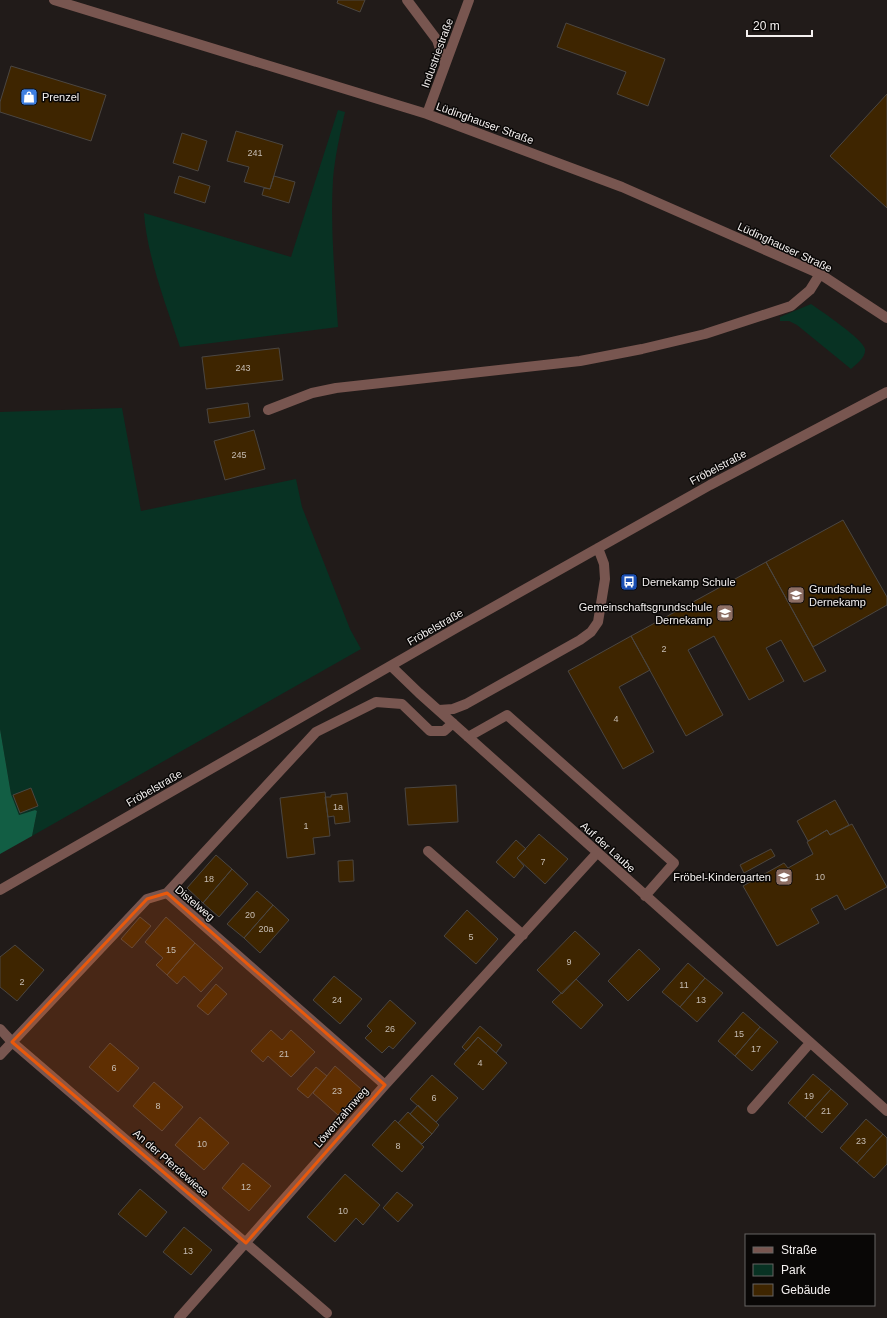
<svg xmlns="http://www.w3.org/2000/svg" width="887" height="1318" font-family="Helvetica,sans-serif">
  <style>
    .green { fill: #083223 }
    .forest { fill: #125e44 }
    .building { fill: #3e2500; stroke: #4b4641 }
    .lines { fill: none; stroke-linecap: round; stroke-linejoin: round }
    .minor { stroke: #785650; stroke-width: 10 }
    .marked { fill: #e8590c; fill-opacity: 0.2; stroke: #e8590c; stroke-width: 3; stroke-linejoin: round }
    .labels { text-anchor: middle; stroke-width: 3; stroke-linejoin: round; paint-order: stroke }
    .number-label { font-size: 9px; fill: #c6bdb3 }
    .street-label { font-size: 11px; fill: #f4f0ef; stroke: #090706 }
    .poi-label { font-size: 11px; fill: #f4f0ef; stroke: #090706; text-anchor: start }
  </style>
  <rect width="100%" height="100%" fill="#211b19"/>
  <path class="green" d="M338,110l7,2c-5,22 -10,44 -12,67 -3,49 2,98 5,148l-158,20c-14,-42 -33,-91 -36,-134l147,44z
    M811,304c10,7 52,35 54,45 1,9 -9,15 -14,20l-54,-44 -8,-4h-9v-4z
    M122,408l19,103 155,-32 6,28 48,122 11,20 -329,187 5,-25 -2,-1 -16,5 -8,-21 -11,-65v-317z"/>
  <path class="forest" d="M0,729l11,65 8,21 16,-5 2,1 -5,25 -32,18z"/>
  <path class="building" d="M338,0h27l-5,12 -23,-9z
    M566,23l99,36 -17,47 -31,-12 9,-22 -69,-25z
    M11,66l95,29 -15,46 -91,-29v-10z
    M887,94v114l-57,-52z
    M236,131l47,14 -13,44 -26,-7 5,-15 -22,-6z
    M182,133l25,8 -9,30 -25,-8z
    M179,176l31,10 -5,17 -31,-10z
    M274,176l21,6 -6,21 -27,-8 2,-7 6,1z
    M279,348l4,32 -77,9 -4,-32z
    M248,403l2,14 -41,6 -2,-14z
    M254,430l11,39 -40,11 -11,-39z
    M843,520l44,77v8l-74,42 -47,-85z
    M766,562l60,109 -22,11 -23,-42 -15,8 18,33 -35,19 -35,-64 -26,14 35,65 -37,21 -55,-100z
    M631,636l19,34 -31,17 35,65 -31,17 -55,-98z
    M456,785l2,37 -50,3 -3,-37z
    M31,788l7,18 -18,7 -7,-18z
    M325,792l5,44 -17,2 2,16 -28,4 -7,-60z
    M347,793l3,29 -15,2 -1,-8 -6,1 -3,-20h6v-2z
    M835,800l14,25 -19,10 -3,-5 -19,11 -11,-20z
    M852,824l35,63 -42,23 -8,-15 -26,14 8,14 -42,23 -34,-60 41,-23 4,5 25,-14 -6,-12 20,-12 3,5z
    M539,834l29,25 -23,25 -28,-26z
    M516,840l10,9 -9,9 7,8 -10,12 -18,-16z
    M771,849l4,7 -31,17 -4,-8z
    M216,855l16,14 -29,34 -16,-15z
    M353,860l1,21 -15,1 -1,-21z
    M232,869l16,15 -29,33 -16,-14z
    M257,891l16,14 -29,33 -17,-14z
    M273,905l16,15 -29,33 -16,-15z
    M467,910l31,29 -22,25 -32,-28z
    M140,917l11,9 -19,22 -11,-9z
    M166,917l29,26 -28,32 -11,-10 7,-7 -18,-16z
    M575,931l25,23 -38,40 -25,-24z
    M195,943l28,25 -22,24 -17,-16 -7,8 -10,-9z
    M15,945l29,25 -27,31 -17,-14v-30z
    M639,949l21,20 -32,32 -20,-20z
    M688,963l17,15 -25,29 -18,-15z
    M334,976l28,23 -22,25 -27,-24z
    M705,978l18,15 -26,29 -17,-15z
    M576,979l27,26 -22,24 -29,-27z
    M216,984l11,10 -19,21 -11,-9z
    M390,1000l26,23 -23,26 -4,-3 -7,7 -17,-15 7,-7 -5,-5z
    M743,1012l17,15 -25,29 -17,-15z
    M480,1026l22,19 -6,8 -18,-16 -12,14 -4,-4z
    M760,1027l18,15 -26,29 -17,-15z
    M271,1030l11,10 9,-10 24,22 -24,25 -23,-21 -5,6 -12,-11z
    M478,1037l29,26 -24,27 -29,-26z
    M110,1043l29,25 -21,24 -29,-25z
    M335,1066l26,23 -23,26 -25,-22z
    M316,1067l11,9 -19,22 -11,-9z
    M813,1074l18,15 -26,29 -17,-15z
    M432,1075l26,23 -22,24 -26,-23z
    M154,1082l29,25 -21,24 -29,-25z
    M831,1089l17,15 -26,29 -17,-15z
    M418,1105l21,20 -7,9 -22,-20z
    M408,1112l24,22 -10,10 -24,-21z
    M200,1117l29,26 -25,27 -29,-25z
    M866,1119l17,15 -26,29 -17,-15z
    M395,1120l29,27 -22,25 -30,-27z
    M883,1134l4,4v26l-13,14 -17,-15z
    M243,1163l28,23 -22,25 -27,-23z
    M345,1174l35,31 -17,20 -7,-7 -21,24 -28,-25z
    M140,1189l27,23 -21,25 -28,-23z
    M397,1192l16,13 -15,17 -15,-14z
    M184,1227l28,23 -21,25 -28,-23z"/>
  <g class="lines">
    <path class="minor" d="M54,0l373,114 195,73 198,87 67,44
      M407,0l30,40 8,24
      M427,114l42,-114
      M268,410l44,-17 24,-5 244,-27 62,-12 63,-15 86,-28 19,-16 10,-16
      M391,666l28,27 468,418
      M439,710l14,-1 13,-5 114,-64 11,-8 7,-10 7,-43 -1,-15 -6,-16
      M468,737l39,-22 167,148 -29,33
      M428,851l95,84
      M0,890l458,-263 252,-142 177,-93
      M167,893l149,-161 60,-30 26,2 28,27h14l9,-8
      M0,1029l12,13 315,271
      M0,1055l147,-156 20,-6 218,192
      M752,1109l58,-66
      M179,1318l206,-233 212,-232"/>
  </g>
  <path class="marked" d="M167,893l218,192 -139,158 -234,-201 135,-143z"/>
  <defs>
    <symbol id="shop-square" viewBox="-11 -11 22 22"><rect x="-9" y="-9" width="18" height="18" rx="4" fill="#3f7fe0" stroke="#090706"/><path d="M-5-2.5h2.3a2.7 3.5 0 0 1 5.4 0H5L5.5 6h-11ZM-1.5-2.5h3a1.5 2.3 0 0 0-3 0Z" fill="#fff"/></symbol>
    <symbol id="bus-square" viewBox="-11 -11 22 22"><rect x="-9" y="-9" width="18" height="18" rx="4" fill="#1a4fb4" stroke="#090706"/><path d="M-5-6H5V4H4V6H2V4H-2V6H-4V4H-5ZM-3.5-4V0h7V-4ZM-3.5 1.2v1.5H-2V1.2ZM2 1.2v1.5H3.5V1.2Z" fill="#fff"/></symbol>
    <symbol id="school-square" viewBox="-11 -11 22 22"><rect x="-9" y="-9" width="18" height="18" rx="4" fill="#8d6e63" stroke="#090706"/><path d="M0-5L7-2L0 1L-7-2ZM-4 1L0 2.5L4 1V4Q0 6-4 4Z" fill="#fff"/></symbol>
  </defs>
  <g fill-rule="evenodd">
    <use href="#shop-square" x="19" y="87" width="20" height="20"/>
    <use href="#bus-square" x="619" y="572" width="20" height="20"/>
    <use href="#school-square" x="786" y="585" width="20" height="20"/>
    <use href="#school-square" x="715" y="603" width="20" height="20"/>
    <use href="#school-square" x="774" y="867" width="20" height="20"/>
  </g>
  <g class="labels">
    <g class="number-label">
      <text x="255" y="156">241</text>
      <text x="243" y="371">243</text>
      <text x="239" y="458">245</text>
      <text x="664" y="652">2</text>
      <text x="616" y="722">4</text>
      <text x="338" y="810">1a</text>
      <text x="306" y="829">1</text>
      <text x="543" y="865">7</text>
      <text x="820" y="880">10</text>
      <text x="209" y="882">18</text>
      <text x="250" y="918">20</text>
      <text x="266" y="932">20a</text>
      <text x="471" y="940">5</text>
      <text x="171" y="953">15</text>
      <text x="569" y="965">9</text>
      <text x="22" y="985">2</text>
      <text x="684" y="988">11</text>
      <text x="337" y="1003">24</text>
      <text x="701" y="1003">13</text>
      <text x="390" y="1032">26</text>
      <text x="739" y="1037">15</text>
      <text x="756" y="1052">17</text>
      <text x="284" y="1057">21</text>
      <text x="480" y="1066">4</text>
      <text x="114" y="1071">6</text>
      <text x="337" y="1094">23</text>
      <text x="809" y="1099">19</text>
      <text x="434" y="1101">6</text>
      <text x="158" y="1109">8</text>
      <text x="826" y="1114">21</text>
      <text x="861" y="1144">23</text>
      <text x="202" y="1147">10</text>
      <text x="398" y="1149">8</text>
      <text x="246" y="1190">12</text>
      <text x="343" y="1214">10</text>
      <text x="188" y="1254">13</text>
    </g>
    <g class="street-label">
      <text transform="translate(437 53) rotate(-70)" y="4">Industriestraße</text>
      <text transform="translate(485 123) rotate(20)" y="4">Lüdinghauser Straße</text>
      <text transform="translate(785 247) rotate(25)" y="4">Lüdinghauser Straße</text>
      <text transform="translate(718 467) rotate(-28)" y="4">Fröbelstraße</text>
      <text transform="translate(435 627) rotate(-30)" y="4">Fröbelstraße</text>
      <text transform="translate(154 788) rotate(-30)" y="4">Fröbelstraße</text>
      <text transform="translate(608 847) rotate(42)" y="4">Auf der Laube</text>
      <text transform="translate(195 903) rotate(40)" y="4">Distelweg</text>
      <text transform="translate(341 1117) rotate(-49)" y="4">Löwenzahnweg</text>
      <text transform="translate(171 1163) rotate(41)" y="4">An der Pferdewiese</text>
    </g>
    <g class="poi-label">
      <text x="42" y="101">Prenzel</text>
      <text x="642" y="586">Dernekamp Schule</text>
      <text x="809" y="593">Grundschule<tspan x="809" dy="13">Dernekamp</tspan></text>
      <text x="712" y="611" text-anchor="end">Gemeinschaftsgrundschule<tspan x="712" dy="13">Dernekamp</tspan></text>
      <text x="771" y="881" text-anchor="end">Fröbel-Kindergarten</text>
    </g>
  </g>
  <rect x="745" y="1234" width="130" height="72" fill="#090706" stroke="#676463"/>
  <rect x="753" y="1247" width="20" height="6" fill="#785650" stroke="#676463"/>
  <text x="781" y="1254" font-size="12" fill="#f4f0ef">Straße</text>
  <rect x="753" y="1264" width="20" height="12" fill="#083223" stroke="#676463"/>
  <text x="781" y="1274" font-size="12" fill="#f4f0ef">Park</text>
  <rect x="753" y="1284" width="20" height="12" fill="#3e2500" stroke="#676463"/>
  <text x="781" y="1294" font-size="12" fill="#f4f0ef">Gebäude</text>
  <path d="M747 30v6h65v-6" fill="none" stroke="#f4f0ef" stroke-width="2"/>
  <text x="753" y="30" font-size="12" fill="#f4f0ef" stroke="#090706" stroke-width="3" paint-order="stroke">20 m</text>
</svg>
